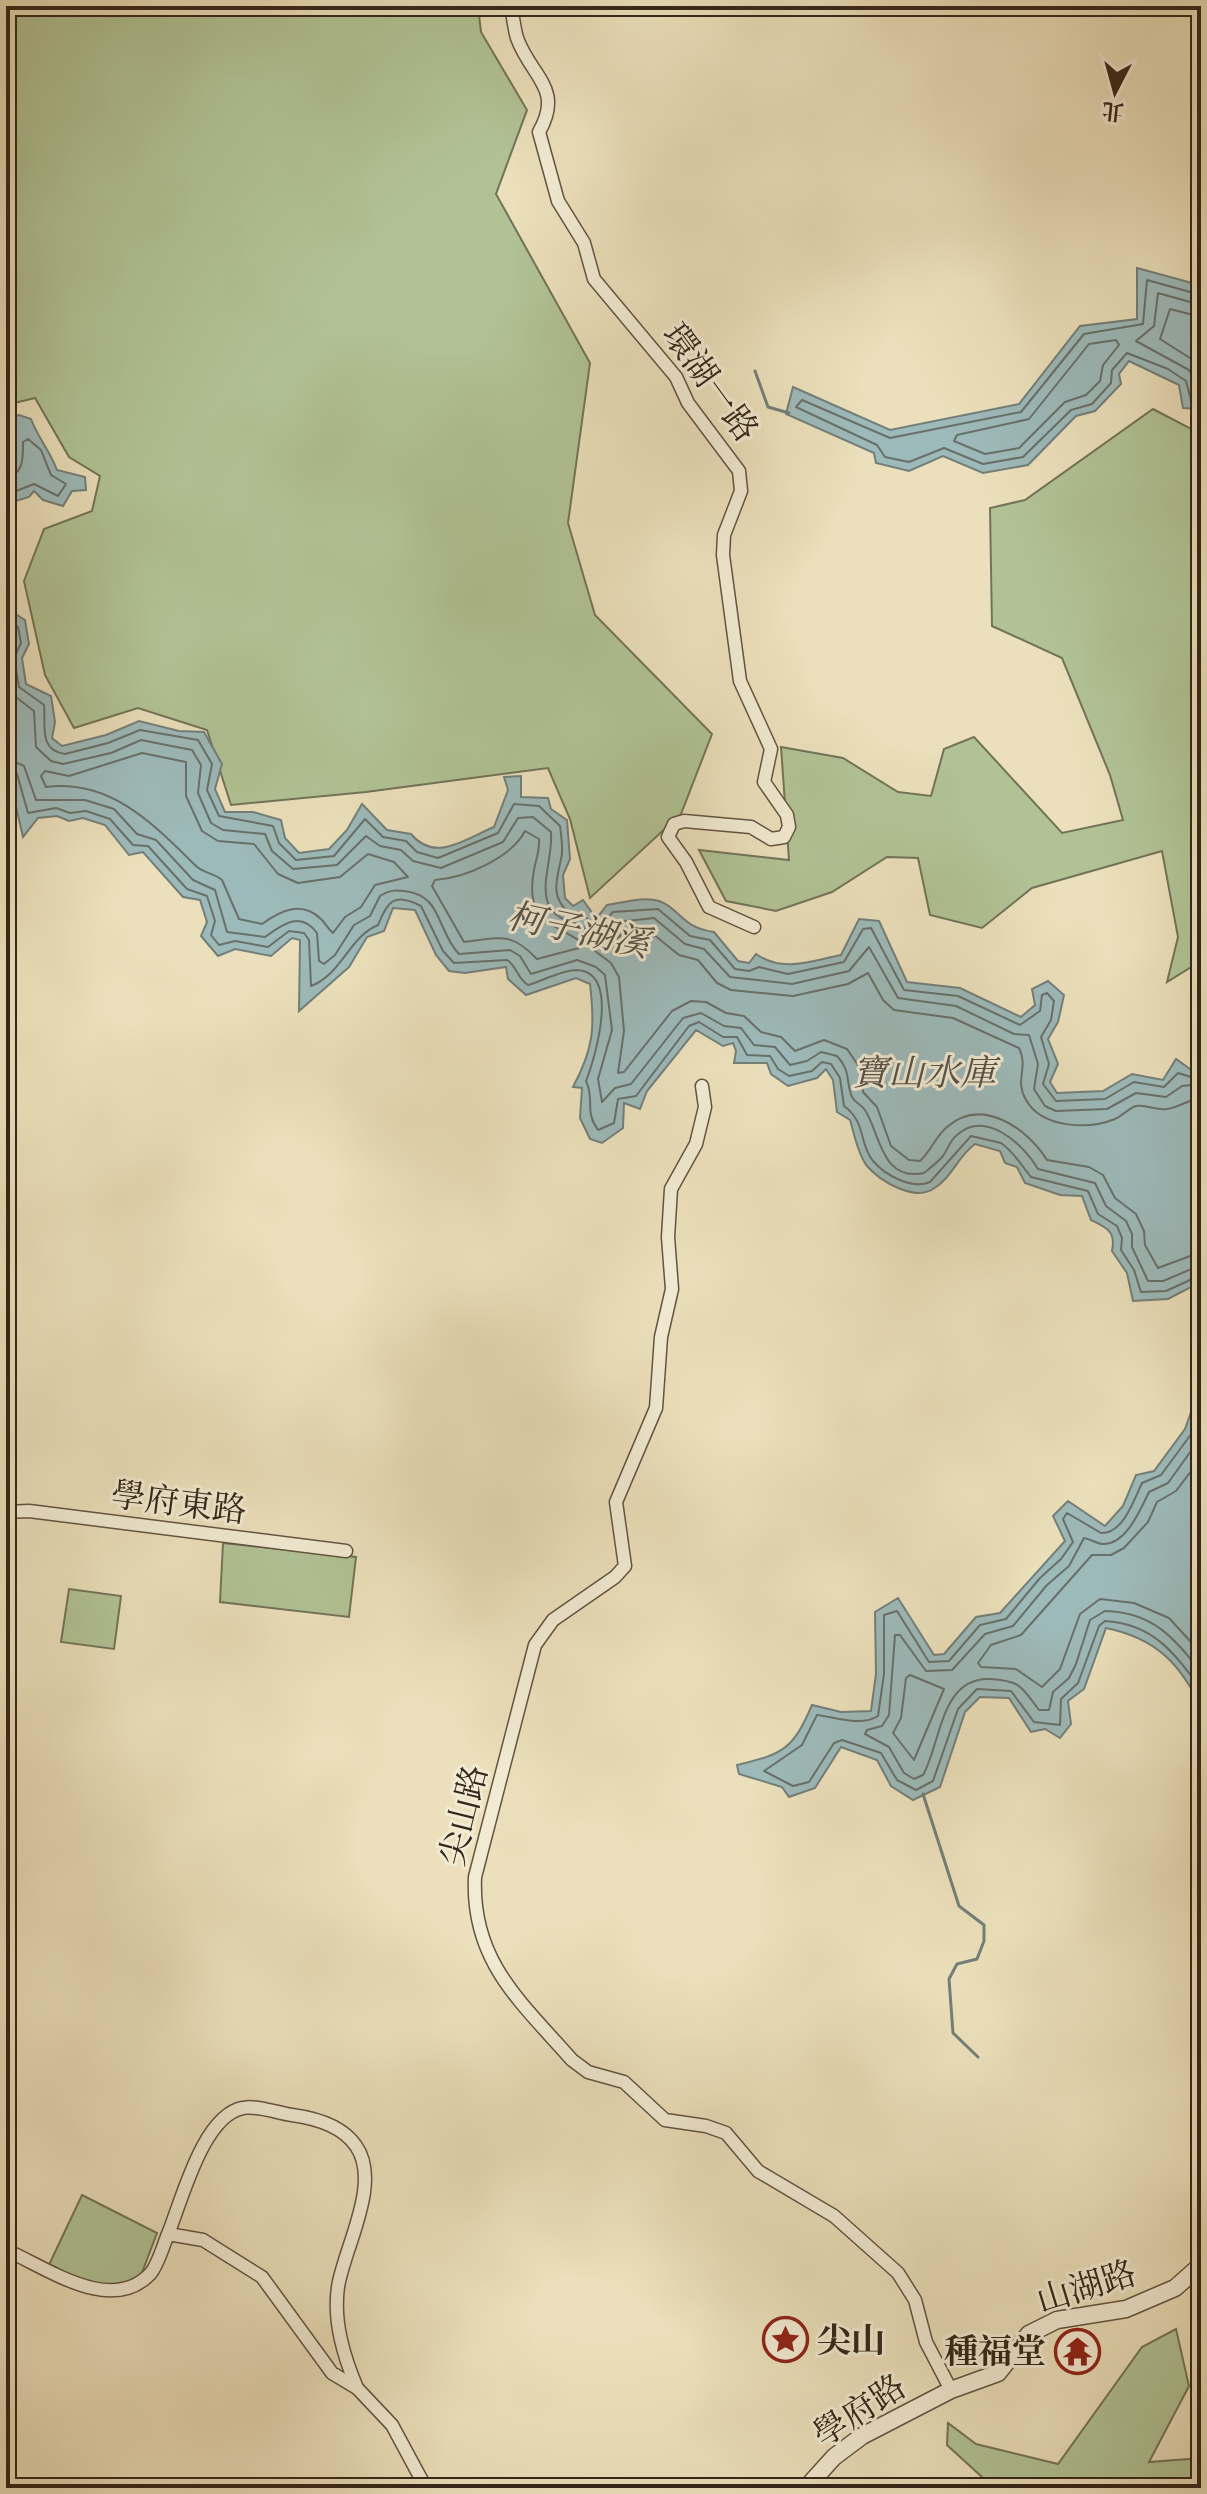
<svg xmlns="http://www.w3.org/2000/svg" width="1207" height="2494" font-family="'IM FELL DW Pica','Noto Serif TC',serif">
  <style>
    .green { fill: #b1c395; stroke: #727457; stroke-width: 2 }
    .water { fill: #9dbaba; stroke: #737f7a; stroke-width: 2 }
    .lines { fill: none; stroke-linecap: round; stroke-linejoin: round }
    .shore { stroke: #68706a; stroke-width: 2 }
    .stream { stroke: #737f7a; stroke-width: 3 }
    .minor-casing { stroke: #625442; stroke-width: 15 }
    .tertiary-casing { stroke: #625442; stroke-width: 19 }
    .minor { stroke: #f2ebd3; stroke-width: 12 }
    .tertiary { stroke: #f2ebd3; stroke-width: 16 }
    .labels { text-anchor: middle; stroke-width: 6; stroke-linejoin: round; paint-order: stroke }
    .street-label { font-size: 34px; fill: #342619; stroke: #f2ebd3 }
    .poi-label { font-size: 34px; font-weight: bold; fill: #342619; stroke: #f2ebd3; text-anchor: start }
    .water-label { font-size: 36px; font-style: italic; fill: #545249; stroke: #f2ebd3 }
  </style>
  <rect width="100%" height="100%" fill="#ebe0bb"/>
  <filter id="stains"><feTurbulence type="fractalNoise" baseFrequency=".0025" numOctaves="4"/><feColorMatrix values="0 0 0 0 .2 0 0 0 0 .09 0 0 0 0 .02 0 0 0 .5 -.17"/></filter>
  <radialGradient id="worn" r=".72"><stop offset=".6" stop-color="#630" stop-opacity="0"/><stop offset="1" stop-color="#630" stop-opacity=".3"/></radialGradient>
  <path class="green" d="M6,6h472l3,26 46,78 -31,84 94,169 -22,160 27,92 117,119 -31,80 -91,84 -20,-79 -22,-51 -182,24 -135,13 -24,-75 -69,-22 -64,20 -29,-53 -21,-94 20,-52 48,-18 8,-35 -31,-19 -34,-59 -29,7z
    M1153,409l48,25v527l-34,21 11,-45 -16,-86 -130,37 -50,40 -52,-13 -12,-57 -31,-1 -55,35 -56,19 -50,-10 -27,-51 90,10 -8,-113 62,11 55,34 33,4 13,-47 30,-12 88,96 61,-13 -13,-45 -48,-117 -70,-32 -2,-118 35,-8z
    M223,1543l133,14 -7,60 -129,-15z
    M69,1589l52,7 -7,53 -53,-7z
    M82,2195l75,38 -19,50 -35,11 -56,-25z
    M1176,2329l13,57 -40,76 52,-4v30h-207l-47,-43 1,-22 28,21 82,20 84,-117z"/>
  <path class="water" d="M1137,268l59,16 5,7v118l-18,-1 -4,-23 -50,-24 -10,13 2,10 -26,27 -19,5 -48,49 -45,8 -40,-17 -34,15 -33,-8 -2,-10 -88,-39 7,-27 97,43 129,-26 61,-78 57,-7z
    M19,415l12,4c7,19 19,32 26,51l28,7 1,13 -14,1 -9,15 -20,-6 -9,-9 -5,6 -23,7v-31l9,-11 -3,-45z
    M6,608l19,12 4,24 -7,14 4,26 25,12 4,26 -3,16 10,8 44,-11 33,-14 40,10 25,1 18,32 -7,25 10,23h28l28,8 4,18 14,15 30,-4 18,-19 15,-26 25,26 24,4c24,29 54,5 83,-7l14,-37 -4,-13 17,-1v21l27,1 3,11 16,11 3,39 -7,16 2,23 8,8 10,-6 10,14 6,1 8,-10c16,-2 36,-9 52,-4 21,7 21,26 55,31l24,29 11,2 7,-9c27,19 55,7 85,1l18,-36 20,2 28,61 53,6 61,29 14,-12 -3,-16 16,-8 16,14 -6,27 -10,17 10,25 -8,18 7,11 46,-2 29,-17 31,6 13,-21 14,10 11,-9v222l-33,17 -35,2 -6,-28 -15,-22c4,-20 -5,-23 -21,-31l-9,-24 -22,-1 -35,-12 -8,-16 -12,-4 -5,-12 -25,-7c-17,12 -23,34 -42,45 -19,12 -52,-7 -66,-23 -9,-11 -13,-33 -17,-46l-13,-8 -4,-32 -7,-11 -9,9 -29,8 -17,-12 -4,-11h-33l2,-12 -3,-8 -10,3 -27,-16 -49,61 -7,18 -16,-6 -1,25 -21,15 -12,-4 -10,-21 2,-30 -9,-1c21,-39 22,-60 17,-103l-14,-6 -50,17 -18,-16 -2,-12 -41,6 -16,-2 -13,-16 -21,-45 -22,-2 -9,23 -17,6 -18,30 -50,44 1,-71 -8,-2 -21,18 -36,-7 -17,7 -17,-20 6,-14 -7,-22 -17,-3 -40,-45 -14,3 -24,-30 -22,-7 -14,3 -12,-5 -19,2 -15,19 -17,-73z
    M1201,1384v323c-21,-44 -46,-69 -95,-79l-22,61 -16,12 3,23 -11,14 -15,-9 -14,3 -22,-34 -29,-1 -15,15 -25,75 -27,13 -22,-14 -14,-26 -36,-13 -26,41 -26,9 -7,-10 -43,-13 -2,-9c47,-11 56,-16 75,-60l29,7 30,-1 5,-37 -1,-62 23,-14 36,57 10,-1 32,-37 24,-4 65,-72 -12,-25 15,-15 37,25 18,-20 13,-31 18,-4 31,-42z"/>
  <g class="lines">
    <path class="shore" d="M1201,295l-54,-15 -4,44 -59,10 -63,78 -131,26 -88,-38 -6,7 81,38 8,12 24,5 35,-14 39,16 40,-7 48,-47 21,-6 19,-21 1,-13 15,-17 41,16 18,12 5,19 10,1
      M1201,305l-43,-12 -4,33 -18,15 53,29 12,21
      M1201,317l-31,-8 -10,30 41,26
      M1116,340l3,5 -16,20 -3,16 -14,14 -21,7 -46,46 -34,6 -31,-13 3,-6 72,-16 60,-75z
      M6,477c18,-2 17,-20 17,-35l5,-3 13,11 10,25 15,9 -8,12 -24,-12 -28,11
      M6,617l12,10 3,16 -7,15 5,29 25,18c2,20 -6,45 21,49l43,-11 32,-13 58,10 14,24 -5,26 12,26 54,10 6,17 17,17 38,-4 31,-37 18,18 23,4 11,11 21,6 60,-25 16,-29 25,2 21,20c1,10 4,23 1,33 -4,20 -11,37 7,53h13l9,10 12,1 11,-11 45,-3 32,27 20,4 25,29 14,2 10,-4 29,7 56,-12 19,-33 8,-1 33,62 54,6 62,29 20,-14 2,-16 5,-2 7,8 -3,19 -10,17 8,27 -6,20 13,17 49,-2 29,-17 30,5 14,-14 13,4 10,-6
      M6,671l6,23 22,17 2,36 15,14 12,3 48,-11 30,-13 51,10 9,15 -3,28 13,30 12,7 42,4 7,17 21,18 44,-4 29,-29 14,10 21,4 12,11 28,7 62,-26 15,-24 15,-1 18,15c3,34 -25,78 23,91 10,3 15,11 28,10l16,-11 36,-4 31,26 19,5 26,28 62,7 57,-13 20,-24 29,51 58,8 58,28 15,1 9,29 -4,25 11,17 11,5 51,-2 29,-16 30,4 16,-11 19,-2
      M142,753l44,9v34l16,35 16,10 36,3 24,30 20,9 42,-6 28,-23 26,8 14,15 -33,8 -14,22 -16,10 -12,16c-5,-4 -7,-9 -12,-14 -20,-19 -41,-8 -59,5l-23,-5 -17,-39c-8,-7 -19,-7 -26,-14 -43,-42 -85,-87 -150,-79l-5,-11 4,-5 24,5z
      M6,758l18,8 12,34h49l29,9 23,25 19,6 37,40 22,10 12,42 38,5c17,-12 35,-27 52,-4l2,28 5,3 11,-9 19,-30 16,-9 10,-20c9,-6 15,-6 24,-5 39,4 32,39 55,63l51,-4 10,6 11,18 46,-14 19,7 9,8 7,55 -14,49 4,23 13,-14 16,-4 52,-66 18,-5 23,13 17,2 13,17 21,2 15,18 17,-4 14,-9 16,4c15,17 8,24 15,41 3,6 9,7 13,13 15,23 16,72 59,63 6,-5 14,-11 19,-17 5,-7 7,-16 14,-21 29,-26 67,10 81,34l57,14 11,23 20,15 6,13v13l16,34h15l38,-16
      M6,768l11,6 11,39 28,-5 14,5 16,-2 24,8 23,26 15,1 39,43 20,7 8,25 -4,14 8,10 16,-4 33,6 21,-16 15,2 5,7 2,46c31,-12 38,-49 67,-61 10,-24 16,-33 43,-19l22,45 11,12 53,-3c10,6 10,18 21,25 14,-4 34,-15 49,-15 44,2 18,88 9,111 9,18 -2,30 12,49l16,-7 4,-24 18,-3 53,-70 10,-4 24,15h14l10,18 23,1 8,13 11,7 23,-5 10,-9 9,2 9,14 4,28c23,17 14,36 29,55 12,14 39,29 57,21l41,-46 30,7c13,9 20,22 30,34l57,14 10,23 19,12 5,12 -1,12 13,20 7,22 25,-1 35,-16
      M525,831l14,8c1,12 -3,19 -5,31 -9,49 14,51 46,71l-1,7 -42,11c-27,-28 -36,-21 -73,-17l-32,-56 3,-6c30,-2 76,-22 90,-49z
      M1201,1097c-12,3 -22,10 -34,12 -10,2 -21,-5 -31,-3 -7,2 -14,10 -21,13 -27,11 -73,9 -89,-19 -12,-20 3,-32 -7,-52l-66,-30 -59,-8 -11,-10 -15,-27 -20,11 -55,12 -62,-6 -14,-7 -19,-23 -19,-5 -31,-25 -24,3 -13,10 -20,5 20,15 8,14 5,54 -6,42 6,-1 48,-61 19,-10 15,1 20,11 18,3 17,16 20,5 14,14 29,-11 23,9 13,19 3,24 14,15 14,39 18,14 11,1c11,-10 16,-25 27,-34 35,-31 81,2 100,33l42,7 14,8 12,23 21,16 8,17 1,14 13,23 43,-16
      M1201,1408l-9,25 -31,42 -19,8c-8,17 -19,51 -41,50l-34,-20 -4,6 10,23 -12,17 -21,19 -34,41 -26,6 -31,36 -20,1 -32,-51 -13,4v59l-6,42c-17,11 -43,1 -61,-1l-15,30 -38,26 29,15 16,-4 25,-39 8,-3 39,13 16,27 19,10 17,-9 25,-72 19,-20 34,2 23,31 26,3 1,-26 17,-16 21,-57 6,-5c49,3 69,32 96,68
      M1201,1437l-33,46 -19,9c-8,16 -23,54 -47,52 -6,-1 -12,-5 -18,-6l-15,28 -22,19 -34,41 -28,8 -33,36 -26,1 -26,-36h-5l-6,80 -7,11 -15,4 -2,4 24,13 15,26 10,6 9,-4c18,-31 17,-98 67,-96 31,2 31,7 49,31h10l4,-18 16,-14 7,-14 14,-44 15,-9c48,1 69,27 96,61
      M1201,1458l-25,33 -19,11 -9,20 -24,26 -13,7h-19l-71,80 -30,10 -13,18 3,4 35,2 26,18 18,-18 20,-55 20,-15 34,4 35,15 32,35
      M910,1675l34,14 -30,71 -21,-27 8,-15 5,-40z"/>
    <path class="stream" d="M755,371l13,36 21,6
      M6,452l7,15
      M923,1794l36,112 25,19v16l-7,18 -20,5 -8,15 4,54 25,24"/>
    <defs>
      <path id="minor" d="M511,6c2,10 3,22 6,32 14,39 47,50 22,94l19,69 26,42 10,36 82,98 12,26 51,68 2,20 -17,44 -1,20 17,126 31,68 -7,33 23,33 2,12 -5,10 -13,2 -20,-12 -67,-6 -10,3 -6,13 18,25 23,45 45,20
        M702,1086l3,21 -9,37 -25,45 -3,48 4,52 -11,48 -5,71 -40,94 9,64 -10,11 -62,43 -18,25 -60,232c-4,84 46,125 97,183l16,12 36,10 41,38 41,6 20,7 32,38 76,45 64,57 17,27 11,42 25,48
        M6,1512l23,-1 317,40
        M6,2250c41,18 105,65 144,24 8,-9 13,-28 18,-40
        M357,2388c-13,-31 -24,-66 -19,-101 6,-39 44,-104 18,-141 -14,-21 -42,-28 -64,-31 -14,-2 -35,-10 -49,-7 -40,7 -61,92 -75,126l35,6 59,37 70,96 25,15 35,37 34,63"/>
      <path id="tertiary" d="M806,2488l28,-31 28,-21 89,-46 47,-17 31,-39 28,-14 69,-11 49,-21 26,-23"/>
    </defs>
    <use href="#minor" class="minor-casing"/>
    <use href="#tertiary" class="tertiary-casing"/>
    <use href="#minor" class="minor"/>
    <use href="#tertiary" class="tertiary"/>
  </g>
  <defs>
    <symbol id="sight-ring" viewBox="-11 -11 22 22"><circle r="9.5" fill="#f2ebd3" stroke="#8f2418" stroke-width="1.5"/><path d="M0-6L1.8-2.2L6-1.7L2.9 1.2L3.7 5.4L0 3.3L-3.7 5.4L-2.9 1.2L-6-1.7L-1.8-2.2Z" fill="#8f2418"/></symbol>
    <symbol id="temple-ring" viewBox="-11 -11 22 22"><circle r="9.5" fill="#f2ebd3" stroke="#8f2418" stroke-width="1.5"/><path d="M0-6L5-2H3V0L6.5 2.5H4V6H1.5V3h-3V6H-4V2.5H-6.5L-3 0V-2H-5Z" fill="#8f2418"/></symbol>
  </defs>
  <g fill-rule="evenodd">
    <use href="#sight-ring" x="760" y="2314" width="51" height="51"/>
    <use href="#temple-ring" x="1052" y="2326" width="51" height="51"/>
  </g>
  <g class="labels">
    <g class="street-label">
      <text transform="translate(711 382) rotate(54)" y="12">環湖一路</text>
      <text transform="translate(179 1502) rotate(7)" y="12">學府東路</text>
      <text transform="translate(463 1815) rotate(-76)" y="12">尖山路</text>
      <text transform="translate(1086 2286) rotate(-17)" y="12">山湖路</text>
      <text transform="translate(859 2410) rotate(-33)" y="12">學府路</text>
    </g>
    <g class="poi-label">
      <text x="817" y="2352">尖山</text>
      <text x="1046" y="2363" text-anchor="end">種福堂</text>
    </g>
    <g class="water-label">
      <text transform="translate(579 929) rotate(12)" y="13">柯子湖溪</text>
      <text x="924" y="1085">寶山水庫</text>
    </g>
  </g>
  <rect width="1207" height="2494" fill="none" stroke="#ebe0bb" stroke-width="32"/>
  <rect x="8" y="8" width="1191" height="2478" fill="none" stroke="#342619" stroke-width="4"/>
  <rect x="16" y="16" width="1175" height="2462" fill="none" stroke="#342619" stroke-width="2"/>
  <g transform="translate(1115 92) rotate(186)" stroke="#f2ebd3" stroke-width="6" paint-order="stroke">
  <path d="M0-6L14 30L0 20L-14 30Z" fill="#342619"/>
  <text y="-12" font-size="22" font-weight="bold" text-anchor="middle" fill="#342619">北</text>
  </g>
  <rect width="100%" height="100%" filter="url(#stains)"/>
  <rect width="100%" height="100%" fill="url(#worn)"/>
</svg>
